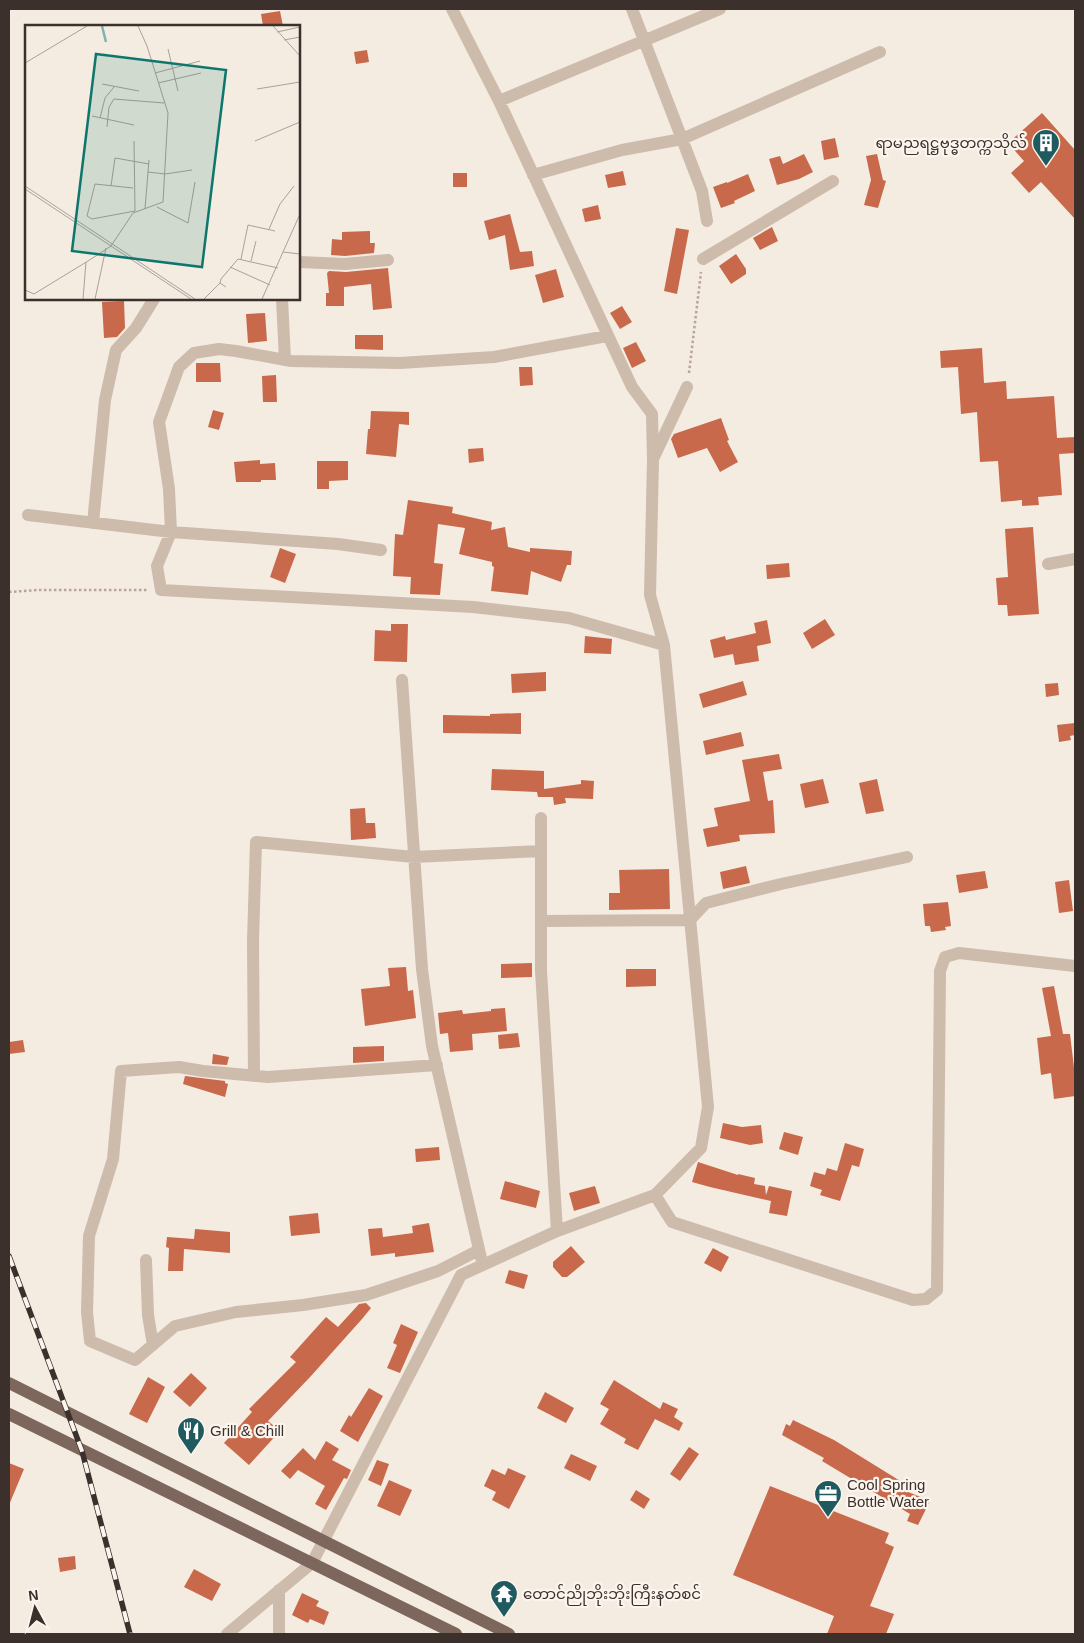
<svg xmlns="http://www.w3.org/2000/svg" width="1084" height="1643" font-family="Helvetica,'Noto Sans Myanmar',sans-serif">
  <style>
    .building { fill: #c8694b }
    .lines { fill: none; stroke-linecap: round; stroke-linejoin: round }
    .path { stroke: #b9a596; stroke-width: 2.5; stroke-dasharray: 2.5 2.5; stroke-linecap: butt }
    .minor { stroke: #cdbbac; stroke-width: 12 }
    .major { stroke: #7d675c; stroke-width: 12 }
    .rail-casing { stroke: #3b302b; stroke-width: 5.5 }
    .rail { stroke: #fbf5ee; stroke-width: 4; stroke-dasharray: 11; stroke-linecap: butt }
    .labels { text-anchor: middle; stroke-width: 4.5; stroke-linejoin: round; paint-order: stroke }
    .poi-label { font-size: 15px; fill: #3b302b; stroke: #fbf5ee; text-anchor: start }
    .inset-river { fill: none; stroke: #7fb0b2; stroke-width: 2.5 }
    .inset-road { fill: none; stroke: #aaa098; stroke-width: 1 }
    .view { fill: #0f766e; fill-opacity: 0.15; stroke: #0f766e; stroke-width: 2.5 }
    .inset-edge { fill: none; stroke: #3b302b; stroke-width: 2.5 }
  </style>
  <rect width="100%" height="100%" fill="#f4ebe1"/>
  <path class="building" d="M280,11l3,15h-20l-2,-12z
    M367,50l2,12 -13,2 -2,-12z
    M1042,113l33,37v69l-34,-37 -12,11 -18,-20 13,-12 -16,-18z
    M835,138l4,19 -15,3 -3,-19z
    M804,154l9,18 -14,7 -22,6 -8,-26 11,-3 3,8z
    M877,154l6,26 3,1 -8,27 -14,-3 7,-25 -5,-24z
    M623,171l3,14 -18,3 -3,-13z
    M453,173h14v14h-14z
    M748,174l7,17 -21,10 1,2 -14,5 -8,-21 14,-5v1z
    M598,205l3,14 -16,3 -3,-13z
    M510,214l10,38 12,-1 2,15 -24,4 -5,-35 -16,5 -5,-19z
    M772,227l6,14 -18,9 -7,-12z
    M676,228l13,2 -12,64 -13,-3z
    M370,231v12h5l-1,10 -29,3 -14,-1 1,-16 10,1v-8z
    M736,254l10,15v5l-15,10 -12,-18z
    M388,268l4,40 -19,2 -2,-26 -27,3v19h-18v-13h3l-2,-20 2,-2 17,1z
    M556,269l8,28 -21,6 -8,-28z
    M124,301l1,27 -8,9 -13,1 -2,-36z
    M622,306l10,16 -12,7 -10,-16z
    M265,313l2,28 -19,2 -2,-29z
    M355,335h28v15l-28,-1z
    M636,342l10,19 -14,7 -9,-20z
    M982,348l2,35 22,-2 1,18 47,-3 3,42 18,-1v16l-16,1 3,41 -24,2 1,8 -17,1v-6l-21,2 -3,-41 -18,1 -3,-50 -16,2 -3,-47 -17,1 -1,-17z
    M196,363h24l1,19h-25z
    M519,367h13l1,18 -13,1z
    M276,375l1,27h-14l-1,-26z
    M213,410l11,3 -5,17 -11,-3z
    M371,411l38,1v13l-10,-1 -3,33 -30,-3 2,-25h2z
    M721,418l8,22 -2,1 11,21 -18,10 -13,-24 -29,10 -7,-19 3,-5z
    M483,448l1,13 -15,2 -1,-14z
    M260,460v4l15,-1 1,17h-15v2h-25l-2,-20z
    M317,461h31v19l-19,1v8h-12z
    M408,500l45,7 -1,6 40,9 -1,8 14,-3 3,20 22,5v-4l42,3 -1,14h-4l-6,17 -30,-11 -3,24 -37,-4 3,-24 -2,-1v-4l-33,-8 6,-26 -27,-4 -4,39 9,1 -3,31 -30,-1 1,-17 -18,-1 2,-42 8,1z
    M1033,527l6,87 -31,2 -1,-11h-9l-2,-27 12,-1 -3,-48z
    M280,548l16,6 -11,29 -15,-6z
    M789,563l1,14 -23,2 -1,-14z
    M825,619l10,16 -23,14 -9,-16z
    M767,620l4,23 -14,3 2,15 -24,4 -2,-11 -19,4 -4,-18 15,-4 1,4 30,-7 -2,-10z
    M391,624h17l-1,38 -33,-1 1,-31 16,1z
    M585,636l27,3 -1,15 -27,-1z
    M546,672v19l-34,2 -1,-19z
    M743,681l4,14 -44,13 -4,-14z
    M1058,683l1,12 -13,2 -1,-13z
    M521,713v21l-78,-1v-18l47,1v-2z
    M1075,723v12l-5,1 1,4 -12,2 -2,-17z
    M741,732l3,14 -38,9 -3,-14z
    M779,754l3,15 -19,3 5,29 5,-1 2,33 -36,2 1,6 -33,6 -4,-18 15,-3 -4,-18 36,-7 -8,-41z
    M492,769l52,2v18l37,-5v-4l13,1 -1,18 -28,-1 1,5 -12,2 -1,-8h-15l-1,-5 -46,-2z
    M823,779l6,24 -24,5 -5,-24z
    M877,779l7,32 -18,3 -7,-31z
    M365,808l1,15h9l1,15 -25,2 -1,-31z
    M746,866l4,17 -27,6 -3,-17z
    M669,869l1,40 -61,1v-17h11l-1,-23z
    M985,871l3,17 -29,5 -3,-18z
    M1069,880l4,31 -14,2 -4,-31z
    M948,902l3,24 -6,1 1,3 -15,2 -1,-6h-5l-2,-22z
    M532,963v14l-31,1v-14z
    M406,967l2,24 5,-1 3,28 -51,8 -4,-37 29,-3 -2,-18z
    M626,969h30v17l-30,1z
    M1054,986l9,48h7l5,42v20l-21,3 -3,-26 -10,2 -4,-37 14,-2 -9,-48z
    M505,1008l2,23 -35,3 1,16 -23,2 -2,-19 -8,1 -2,-21 24,-3 1,4 28,-3v-2z
    M518,1033l2,14 -21,2 -1,-14z
    M23,1040l2,12 -16,2v-12z
    M384,1046v15l-31,2v-16z
    M213,1054l16,3 -2,8 -15,-1z
    M185,1076l40,5v2l3,1 -3,13 -42,-13z
    M723,1123l19,4 19,-2 2,18 -13,2 -30,-7z
    M784,1132l19,5 -5,18 -19,-6z
    M845,1143l19,6 -5,18 -7,-2 -12,36 -20,-6 2,-5 -12,-4 4,-14 11,3 2,-7 10,3z
    M439,1147l1,13 -24,2 -1,-13z
    M698,1162l40,13v-1l17,4 -1,6 11,2 1,9 3,-9 23,5 -5,25 -18,-3 2,-12 -61,-14 -18,-5z
    M505,1181l35,10 -4,17 -36,-9z
    M595,1186l5,17 -26,8 -5,-18z
    M318,1213l2,20 -29,3 -2,-20z
    M429,1223l5,29 -39,5v-4l-24,3 -3,-27 14,-1 1,9 30,-4 -1,-7z
    M195,1229l35,3v21l-46,-4 -1,22h-15l1,-23 -3,-1 1,-10 27,2z
    M571,1246l14,16 -18,15h-5l-9,-10v-5z
    M713,1248l16,9 -8,15 -17,-9z
    M509,1270l19,5 -4,14 -19,-6z
    M366,1303l5,5 -9,11 -51,57 -43,45 12,10 -31,34 -25,-22 28,-31 -3,-3 47,-47 -6,-5 36,-40 12,10 21,-23z
    M401,1324l17,8 -18,41 -13,-5 10,-23 -4,-2z
    M191,1373l16,15 -17,19 -17,-15z
    M148,1377l17,10 -18,36 -18,-9z
    M614,1380l46,29 3,-7 15,7 -4,8 9,6 -4,8 -24,-12 -17,31 -14,-7 2,-4 -26,-15 9,-15 -9,-5z
    M369,1388l14,8 -25,46 -18,-11 9,-16 2,2z
    M545,1392l29,16 -8,15 -29,-15z
    M793,1420l41,20 76,47 -4,4 24,10 -12,24 -11,-4 3,-7 -88,-53 2,-3 -42,-23 4,-11 4,2z
    M326,1441l13,8 -7,11 19,10 -4,9 -3,-1 -18,32 -11,-6 10,-18 -27,-16 -8,9 -9,-8 22,-23 12,12z
    M689,1447l10,7 -19,27 -10,-7z
    M571,1454l26,12 -7,15 -26,-13z
    M377,1460l12,4 -8,22 -13,-6z
    M9,1463l15,6 -15,36z
    M508,1468l18,8 -17,33 -17,-9 4,-8 -12,-6 8,-17 13,6z
    M389,1480l23,10 -12,26 -23,-10z
    M770,1486l119,47 -4,10 9,4 -24,59 24,8 -8,20h-59l7,-18 -101,-41z
    M636,1490l14,9 -6,10 -14,-9z
    M75,1556l1,13 -16,3 -2,-14z
    M194,1569l27,15 -9,17 -28,-14z
    M302,1593l17,8 -3,5 13,6 -5,13 -14,-6 -2,4 -16,-8z"/>
  <g class="lines">
    <path class="path" d="M689,373l12,-101
      M9,592l29,-2h109"/>
    <path class="minor" d="M632,9l70,182 5,30
      M499,101l221,-92
      M533,175l89,-25 60,-11 198,-87
      M703,259l130,-78
      M299,262l46,2 43,-4
      M282,299l3,61
      M607,336l-113,21 -94,6 -109,-2 -55,-10 -17,-2 -25,4 -15,14 -20,55 10,67 2,43 -14,34 4,24 312,17 96,11 95,27
      M654,457l33,-70
      M28,515l143,17 167,12 43,6
      M93,523l12,-123 11,-50 20,-22 18,-29
      M1048,564l27,-5
      M402,680l20,289 10,77 49,212
      M541,818v153l16,260
      M541,921l149,-1 16,-17 75,-19 126,-27
      M437,1065l-169,12 -65,-6 -24,-4 -58,4 -8,88 -24,77 -2,76 3,29 45,19 40,-34 61,-14 67,-7 63,-10 72,-24 41,-21
      M254,1076l-1,-135 3,-99 158,15 127,-6
      M655,1195l17,27 241,78 13,-1 11,-9 3,-319 5,-14 14,-4 116,13
      M146,1260l2,55 5,30
      M227,1634l85,-71 149,-288 96,-44 98,-36 46,-47 7,-41 -44,-462 -14,-50 3,-135 -1,-46 -20,-27 -133,-286 -47,-92
      M279,1634v-44"/>
    <path class="major" d="M9,1383l500,251
      M9,1414l447,220"/>
    <defs>
      <path id="rail" d="M9,1256l73,195 48,183"/>
    </defs>
    <use href="#rail" class="rail-casing"/>
    <use href="#rail" class="rail"/>
  </g>
  <defs>
    <symbol id="building-pin" viewBox="-11 -11 22 30"><path d="M0 17L-7.5 6A9.5 9.5 0 1 1 7.5 6Z" fill="#1f5a5e" stroke="#fbf5ee"/><path d="M-4-6H4V6H1V3H-1V6H-4ZM-2.5-4.3h1.7v1.8h-1.7ZM.8-4.3h1.7v1.8H.8ZM-2.5-1h1.7V.8h-1.7ZM.8-1h1.7V.8H.8Z" fill="#fff"/></symbol>
    <symbol id="restaurant-pin" viewBox="-11 -11 22 30"><path d="M0 17L-7.5 6A9.5 9.5 0 1 1 7.5 6Z" fill="#1f5a5e" stroke="#fbf5ee"/><path d="M-5-6h1v4h1v-4h1v4h1v-4h1v5L-1.5 .5V6h-2V.5L-5-1ZM5-6V6H3V1.5H1.5Q1.5-4 5-6Z" fill="#fff"/></symbol>
    <symbol id="office-pin" viewBox="-11 -11 22 30"><path d="M0 17L-7.5 6A9.5 9.5 0 1 1 7.5 6Z" fill="#1f5a5e" stroke="#fbf5ee"/><path d="M-6-3h4V-5.5h4V-3h4V5H-6ZM-1-4.5V-3h2v-1.5ZM-6 0V1H6V0Z" fill="#fff"/></symbol>
    <symbol id="temple-pin" viewBox="-11 -11 22 30"><path d="M0 17L-7.5 6A9.5 9.5 0 1 1 7.5 6Z" fill="#1f5a5e" stroke="#fbf5ee"/><path d="M0-6L5-2H3V0L6.5 2.5H4V6H1.5V3h-3V6H-4V2.5H-6.5L-3 0V-2H-5Z" fill="#fff"/></symbol>
  </defs>
  <g fill-rule="evenodd">
    <use href="#building-pin" x="1030" y="127" width="32" height="43"/>
    <use href="#restaurant-pin" x="175" y="1415" width="32" height="43"/>
    <use href="#office-pin" x="812" y="1478" width="32" height="43"/>
    <use href="#temple-pin" x="488" y="1578" width="32" height="43"/>
  </g>
  <g class="labels">
    <g class="poi-label">
      <text x="1027" y="148" text-anchor="end">ရာမညရဋ္ဌဗုဒ္ဓတက္ကသိုလ်</text>
      <text x="210" y="1436">Grill &amp; Chill</text>
      <text x="847" y="1490">Cool Spring<tspan x="847" dy="17">Bottle Water</tspan></text>
      <text x="523" y="1599">တောင်ညိုဘိုးဘိုးကြီးနတ်စင်</text>
    </g>
  </g>
  <g transform="translate(25 25)">
    <rect width="275" height="275" fill="#f4ebe1"/>
    <path class="inset-river" d="M77,1l4,16"/>
    <path class="inset-road" d="M248,1l27,30M252,7l23,-5M259,15l16,-3M143,24l10,42M0,38l62,-37M130,48l45,-12M133,58l43,-10M77,59l37,7M232,64l43,-7M67,91l42,9M75,93l5,-20 9,-11M82,102l2,-20 5,-8 50,4M109,116l1,70M230,116l45,-19M123,147l17,2 27,-4M0,161l170,113M86,161l4,-28 34,6M108,163l-38,-4 -8,32 5,3 43,-8M0,164l166,110M132,182l31,16 7,-41M120,184l4,-49M244,204l11,-25 14,-18M258,227l17,2M216,234l7,-34 27,6M226,236l5,-20M205,242l40,18M201,262l-6,-4 1,-4 17,-20 40,9M0,265l9,4 54,-33 23,-15 22,-33 30,-11 5,-89 -21,-67 -9,-20M58,274l3,-37M70,274l11,-51M179,274l16,-16M237,274l38,-85"/>
    <path class="view" d="M71,29l130,16 -24,197 -130,-16z"/>
    <rect width="275" height="275" class="inset-edge"/>
  </g>
  <rect width="1084" height="1643" fill="none" stroke="#3b302b" stroke-width="20"/>
  <g transform="translate(35 1608) rotate(353)" stroke="#fbf5ee" stroke-width="4" paint-order="stroke">
  <path d="M0-4L9 19L0 12L-9 19Z" fill="#3b302b"/>
  <text y="-8" font-size="14" font-weight="bold" text-anchor="middle" fill="#3b302b">N</text>
  </g>
</svg>
